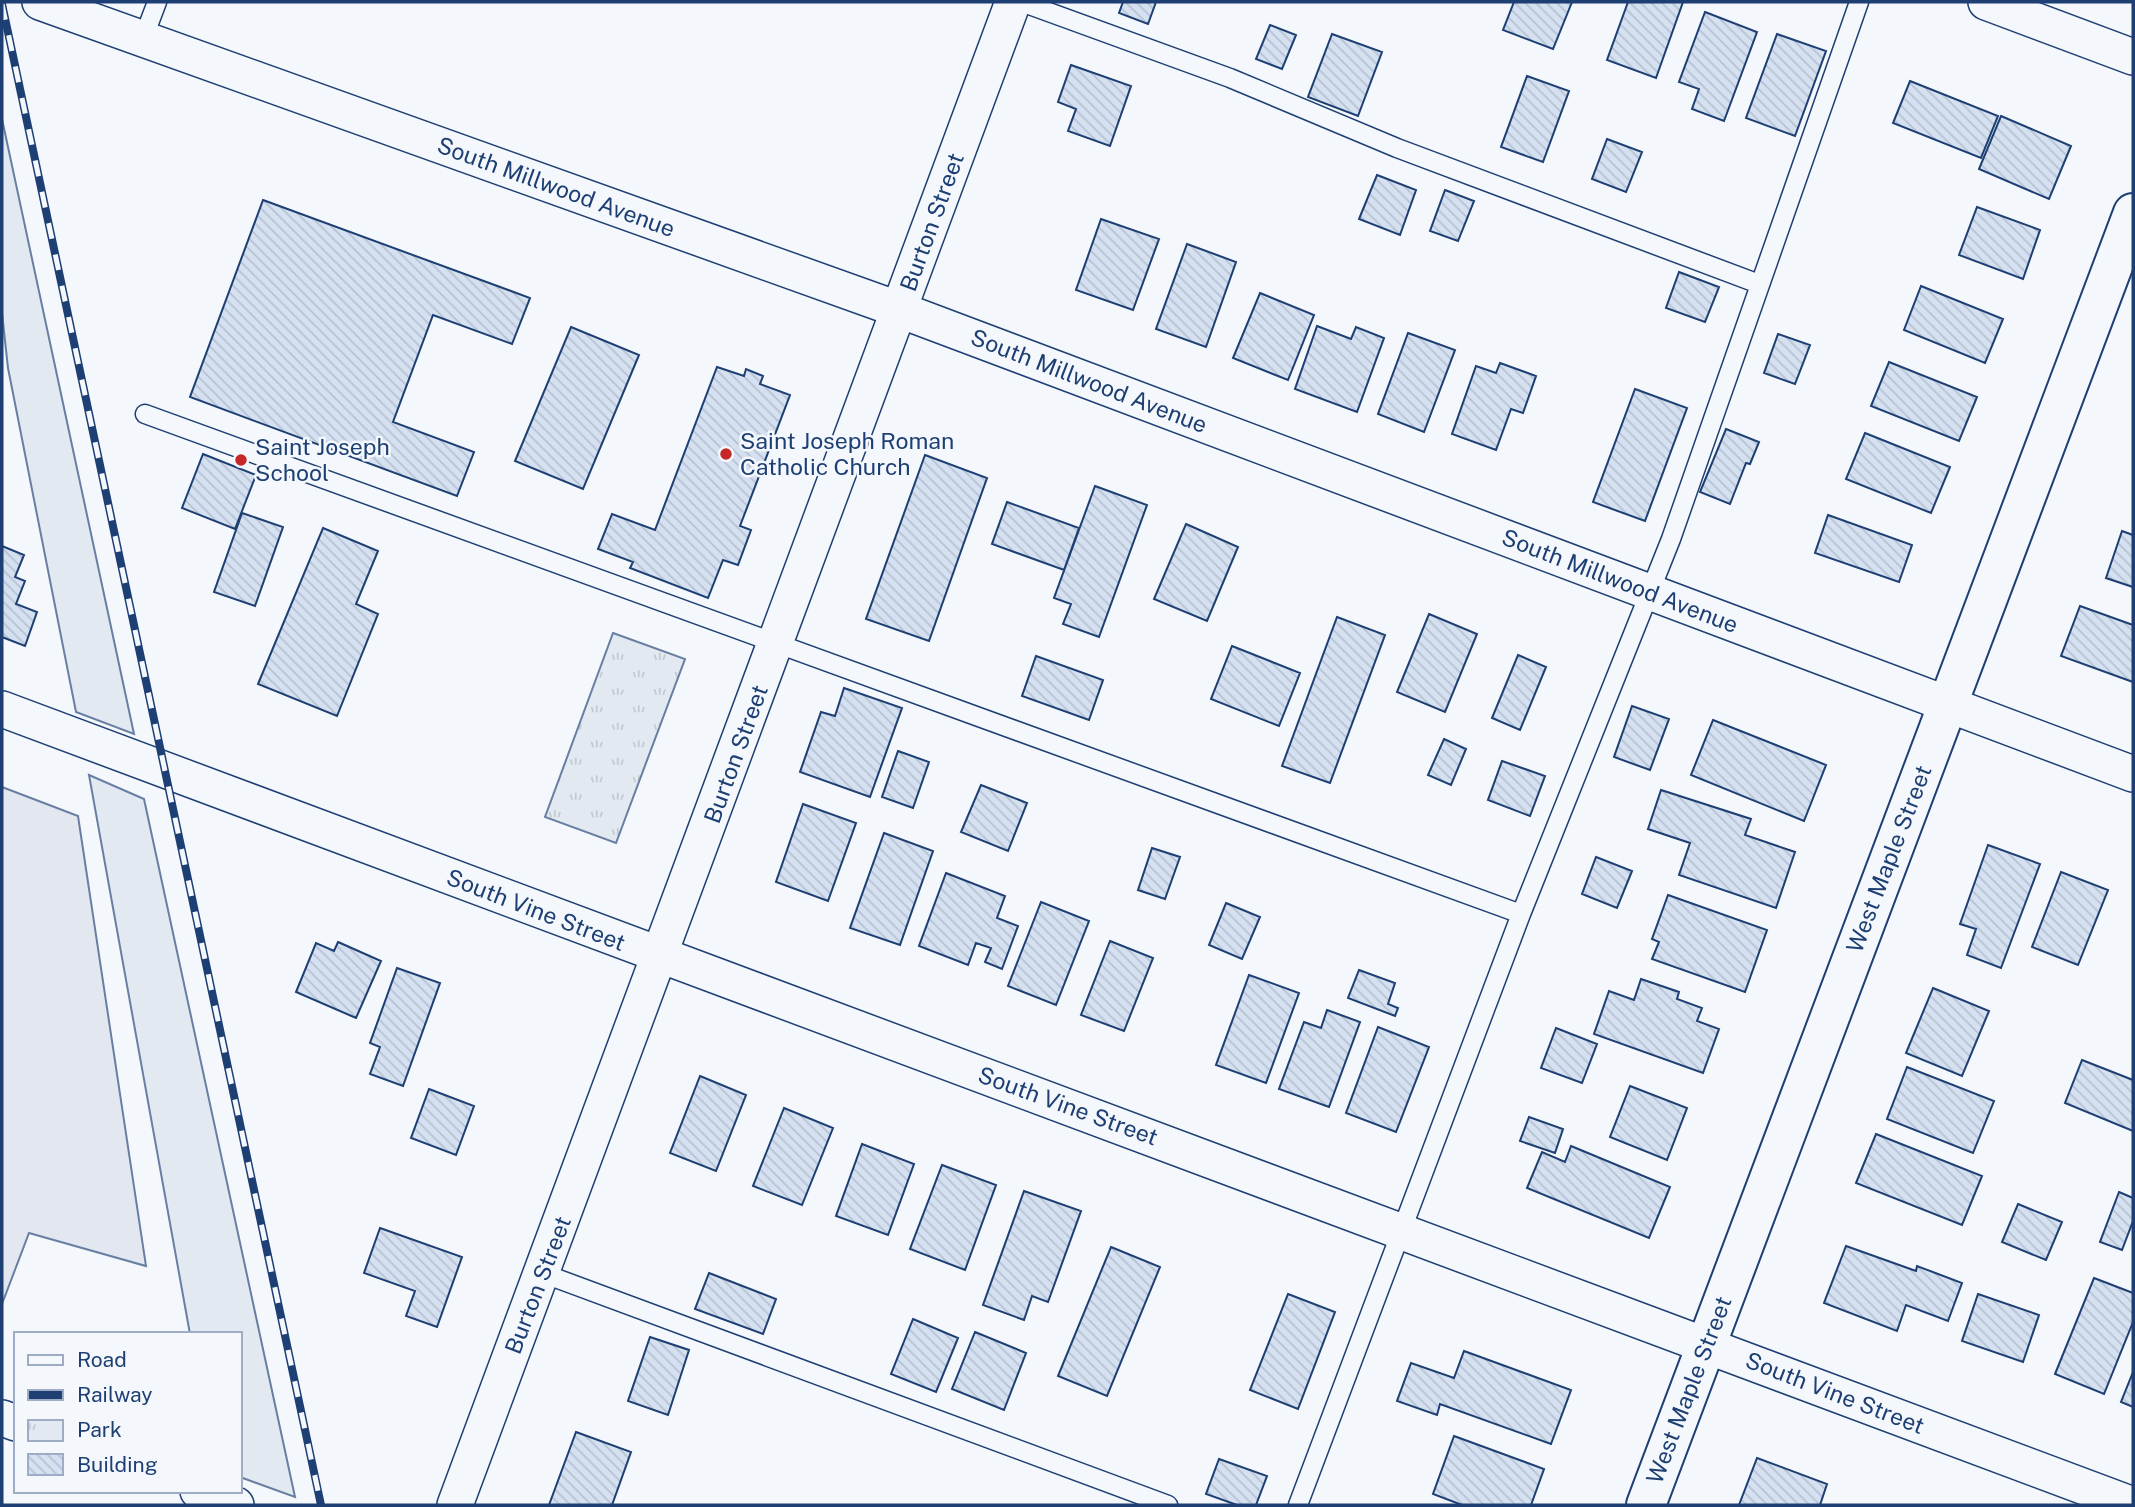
<svg xmlns="http://www.w3.org/2000/svg" width="2135" height="1507" font-family="'Public Sans',sans-serif">
  <style>
    .grass { fill: #e3e9f0; stroke: #687fa3; stroke-width: 2 }
    .park { fill: url(#park-tufts); stroke: #687fa3; stroke-width: 2 }
    .parking { fill: #e3e8f0; stroke: #687fa3; stroke-width: 2 }
    .building { fill: url(#building-back-hatch); stroke: #1d3f73; stroke-width: 2 }
    .lines { fill: none; stroke-linecap: round; stroke-linejoin: round }
    .lane-casing { stroke: #1d3f73; stroke-width: 21 }
    .street-casing { stroke: #1d3f73; stroke-width: 38 }
    .secondary-casing { stroke: #1d3f73; stroke-width: 42 }
    .lane { stroke: #f4f7fb; stroke-width: 18 }
    .street { stroke: #f4f7fb; stroke-width: 35 }
    .secondary { stroke: #f4f7fb; stroke-width: 38 }
    .rail-casing { stroke: #1d3f73; stroke-width: 8 }
    .rail { stroke: #f4f7fb; stroke-width: 5; stroke-dasharray: 16; stroke-linecap: butt }
    .poi-dot { fill: #c62828; stroke: #f4f7fb; stroke-width: 2.5 }
    .labels { text-anchor: middle; stroke-width: 5; stroke-linejoin: round; paint-order: stroke }
    .street-label { font-size: 23px; fill: #1d3f73; stroke: #f4f7fb }
    .poi-label { font-size: 23px; fill: #1d3f73; stroke: #f4f7fb; text-anchor: start }
  </style>
  <defs>
    <pattern id="park-tufts" width="24" height="20" patternUnits="userSpaceOnUse" patternTransform="scale(1.75)"><rect width="24" height="20" fill="#e3e9f0"/><path d="M3 7l-1-3M5 7V3M7 7l1-3M15 17l-1-3M17 17v-4M19 17l1-3" fill="none" stroke="#c2c9d1"/></pattern>
    <pattern id="building-back-hatch" width="6" height="6" patternUnits="userSpaceOnUse" patternTransform="scale(1.75)"><rect width="6" height="6" fill="#d5e0f0"/><path d="M-1 5l2 2M0 0l6 6M5-1l2 2" fill="none" stroke="#b6c1d1"/></pattern>
  </defs>
  <rect width="100%" height="100%" fill="#f4f7fb"/>
  <path class="grass" d="M2,119l132,615 -58,-22 -68,-344 -6,-55z
    M89,775l55,24 151,698 -55,-20v-143h-50z"/>
  <path class="park" d="M613,633l72,26 -69,184 -71,-26z"/>
  <path class="parking" d="M2,787l76,29 68,450 -117,-33 -27,71z"/>
  <path class="building" d="M1123,2h33l-8,22 -29,-11z
    M1514,2h58l-19,47 -50,-19z
    M1628,2h55l-27,76 -49,-18z
    M1705,12l52,20 -33,89 -32,-12 7,-20 -20,-7z
    M1270,25l26,10 -14,34 -26,-10z
    M1332,34l50,18 -24,64 -50,-19z
    M1777,34l49,17 -31,85 -49,-18z
    M1071,65l60,21 -21,60 -42,-15 8,-22 -18,-7z
    M1527,76l42,15 -26,71 -42,-15z
    M1910,81l88,35 -17,42 -88,-35z
    M2001,116l70,30 -22,53 -70,-30z
    M1607,139l35,13 -16,40 -34,-13z
    M1377,175l39,15 -16,45 -41,-16z
    M1445,190l29,11 -16,40 -28,-10z
    M263,200l267,98 -18,46 -79,-29 -40,107 81,30 -17,44 -267,-99z
    M1977,207l63,23 -17,49 -64,-24z
    M1101,219l58,20 -26,71 -57,-20z
    M1187,244l49,18 -30,85 -50,-18z
    M1679,272l40,15 -14,35 -39,-14z
    M1921,286l82,33 -18,44 -81,-33z
    M1260,293l54,22 -26,65 -55,-22z
    M1317,326l34,13 5,-12 28,11 -27,74 -62,-23z
    M571,327l68,28 -56,134 -68,-28z
    M1408,333l47,17 -31,82 -46,-18z
    M1778,334l32,11 -15,39 -31,-11z
    M1889,362l88,35 -18,44 -88,-35z
    M1500,363l36,13 -13,37 -12,-4 -15,41 -44,-16 24,-68 20,7z
    M717,367l27,9 2,-7 17,7 -3,8 30,11 -50,131 11,4 -13,35 -15,-5 -15,38 -78,-30 3,-6 -35,-13 14,-35 43,16z
    M1635,389l52,19 -42,113 -52,-19z
    M1726,429l33,13 -9,22 -4,-1 -16,41 -30,-12z
    M1865,433l85,34 -19,46 -85,-34z
    M203,454l53,21 -21,54 -53,-21z
    M925,455l62,23 -58,163 -63,-22z
    M1095,486l52,19 -48,132 -36,-13 8,-20 -17,-6z
    M1007,502l72,26 -15,42 -72,-26z
    M242,513l41,14 -28,79 -41,-14z
    M1828,515l84,30 -13,37 -84,-29z
    M1186,524l52,23 -31,74 -53,-22z
    M323,528l55,23 -22,53 22,10 -41,102 -79,-32z
    M2122,531l11,4v52l-27,-9z
    M2,546l22,9 -9,22 10,4 -9,23 21,8 -12,34 -23,-9z
    M2080,606l53,19v57l-72,-26z
    M1429,614l48,20 -32,78 -48,-20z
    M1337,617l48,18 -55,148 -48,-17z
    M1232,646l68,27 -21,53 -68,-27z
    M1518,655l28,12 -26,63 -28,-12z
    M1036,656l67,24 -14,40 -67,-24z
    M844,688l58,20 -32,89 -70,-25 21,-60 14,4z
    M1632,706l37,13 -19,51 -36,-13z
    M1713,720l113,45 -22,56 -113,-46z
    M1444,739l22,10 -15,36 -23,-10z
    M898,751l31,11 -16,46 -31,-11z
    M1502,761l43,15 -15,40 -42,-16z
    M981,785l46,18 -19,48 -47,-19z
    M1661,790l90,29 -6,16 50,17 -19,56 -97,-33 11,-32 -42,-14z
    M803,804l53,19 -28,78 -52,-19z
    M884,833l49,18 -33,94 -50,-17z
    M1988,845l52,19 -39,104 -34,-13 9,-26 -16,-5z
    M1152,848l28,9 -15,42 -27,-9z
    M1596,857l36,14 -15,37 -35,-14z
    M2061,872l47,18 -30,75 -46,-18z
    M946,873l59,23 -8,22 21,8 -16,43 -17,-7 6,-14 -15,-5 -8,22 -49,-19z
    M1668,895l99,35 -22,62 -93,-33 7,-17 -7,-3z
    M1041,902l48,19 -33,84 -48,-19z
    M1226,903l34,14 -18,42 -33,-14z
    M1110,941l43,17 -29,73 -43,-16z
    M338,942l43,19 -25,57 -60,-26 20,-49 18,8z
    M397,968l43,15 -37,103 -33,-12 10,-27 -10,-4z
    M1359,970l36,13 -7,21 10,4 -3,8 -47,-18z
    M1249,975l50,18 -33,90 -50,-18z
    M1641,979l38,13 -2,7 25,9 -5,13 22,8 -16,44 -109,-39 15,-43 25,9z
    M1933,988l56,23 -27,65 -56,-23z
    M1327,1010l33,12 -31,85 -50,-18 25,-67 17,6z
    M1378,1027l51,20 -33,85 -50,-19z
    M1556,1028l41,16 -15,39 -41,-15z
    M2082,1060l51,20v51l-68,-28z
    M1907,1067l87,34 -21,52 -86,-34z
    M700,1076l46,19 -30,76 -46,-18z
    M1630,1086l57,22 -20,52 -57,-23z
    M429,1089l45,17 -18,49 -45,-17z
    M784,1108l49,20 -31,77 -49,-19z
    M1529,1117l34,12 -8,24 -35,-12z
    M1876,1134l106,42 -20,49 -106,-42z
    M862,1144l52,20 -26,71 -52,-19z
    M1571,1146l99,41 -21,51 -122,-50 15,-36 23,10z
    M942,1165l54,20 -31,85 -55,-21z
    M1024,1191l57,20 -33,91 -16,-6 -8,24 -41,-15z
    M2119,1192l14,6v23l-11,29 -22,-8z
    M2018,1204l44,18 -16,38 -44,-18z
    M380,1228l82,29 -25,70 -31,-11 9,-25 -51,-18z
    M1846,1246l70,25 1,-5 45,17 -14,38 -42,-16 -9,26 -73,-28z
    M1111,1247l49,20 -53,129 -49,-20z
    M709,1273l67,26 -13,35 -68,-25z
    M2094,1278l39,15v29l-29,72 -49,-20z
    M1288,1294l47,18 -37,97 -48,-19z
    M1978,1294l61,21 -16,47 -61,-21z
    M913,1319l45,19 -22,54 -45,-18z
    M975,1332l51,21 -22,57 -52,-21z
    M650,1337l39,13 -21,65 -40,-14z
    M1464,1351l107,39 -20,54 -111,-40 -3,11 -40,-14 14,-38 43,15z
    M2133,1372v35l-12,-5z
    M576,1432l55,20 -19,53h-63z
    M1454,1436l90,33 -13,36h-69l-29,-11z
    M1757,1458l70,26 -7,21h-81z
    M1219,1459l48,17 -11,29h-19l-31,-11z"/>
  <g class="lines">
    <defs>
      <path id="lane" d="M1021,2l209,76 167,70 362,136
        M143,39l14,-37
        M145,414l1376,500 -223,591
        M1521,914l150,-375 188,-537
        M542,1273l626,232"/>
      <path id="street" d="M40,2l860,308 1233,464
        M1986,2l147,55
        M2,709l2131,796
        M2,1418l14,5
        M198,1491l38,14
        M455,1505l558,-1503"/>
      <path id="secondary" d="M1646,1505l487,-1292"/>
    </defs>
    <use href="#lane" class="lane-casing"/>
    <use href="#street" class="street-casing"/>
    <use href="#secondary" class="secondary-casing"/>
    <use href="#lane" class="lane"/>
    <use href="#street" class="street"/>
    <use href="#secondary" class="secondary"/>
    <defs>
      <path id="rail" d="M2,4l319,1501"/>
    </defs>
    <use href="#rail" class="rail-casing"/>
    <use href="#rail" class="rail"/>
  </g>
  <g class="poi-dot">
    <circle cx="726" cy="454" r="7"/>
    <circle cx="241" cy="460" r="7"/>
  </g>
  <g class="labels">
    <g class="street-label">
      <text transform="translate(556 187) rotate(20)" y="8">South Millwood Avenue</text>
      <text transform="translate(932 222) rotate(-70)" y="8">Burton Street</text>
      <text transform="translate(1089 381) rotate(21)" y="8">South Millwood Avenue</text>
      <text transform="translate(1620 581) rotate(21)" y="8">South Millwood Avenue</text>
      <text transform="translate(736 754) rotate(-70)" y="8">Burton Street</text>
      <text transform="translate(1889 859) rotate(-69)" y="8">West Maple Street</text>
      <text transform="translate(536 910) rotate(21)" y="8">South Vine Street</text>
      <text transform="translate(1068 1106) rotate(20)" y="8">South Vine Street</text>
      <text transform="translate(538 1285) rotate(-69)" y="8">Burton Street</text>
      <text transform="translate(1689 1390) rotate(-69)" y="8">West Maple Street</text>
      <text transform="translate(1835 1393) rotate(21)" y="8">South Vine Street</text>
    </g>
    <g class="poi-label">
      <text x="740" y="449">Saint Joseph Roman<tspan x="740" dy="26">Catholic Church</tspan></text>
      <text x="255" y="455">Saint Joseph<tspan x="255" dy="26">School</tspan></text>
    </g>
  </g>
  <rect width="2135" height="1507" fill="none" stroke="#1d3f73" stroke-width="7"/>
  <rect x="14" y="1332" width="228" height="161" fill="#f4f7fb" stroke="#9eadc5" stroke-width="2"/>
  <rect x="28" y="1355" width="35" height="10" fill="#f4f7fb" stroke="#9eadc5" stroke-width="2"/>
  <text x="77" y="1367" font-size="21" fill="#1d3f73">Road</text>
  <rect x="28" y="1390" width="35" height="10" fill="#1d3f73" stroke="#9eadc5" stroke-width="2"/>
  <text x="77" y="1402" font-size="21" fill="#1d3f73">Railway</text>
  <rect x="28" y="1420" width="35" height="21" fill="url(#park-tufts)" stroke="#9eadc5" stroke-width="2"/>
  <text x="77" y="1437" font-size="21" fill="#1d3f73">Park</text>
  <rect x="28" y="1454" width="35" height="21" fill="url(#building-back-hatch)" stroke="#9eadc5" stroke-width="2"/>
  <text x="77" y="1472" font-size="21" fill="#1d3f73">Building</text>
</svg>
